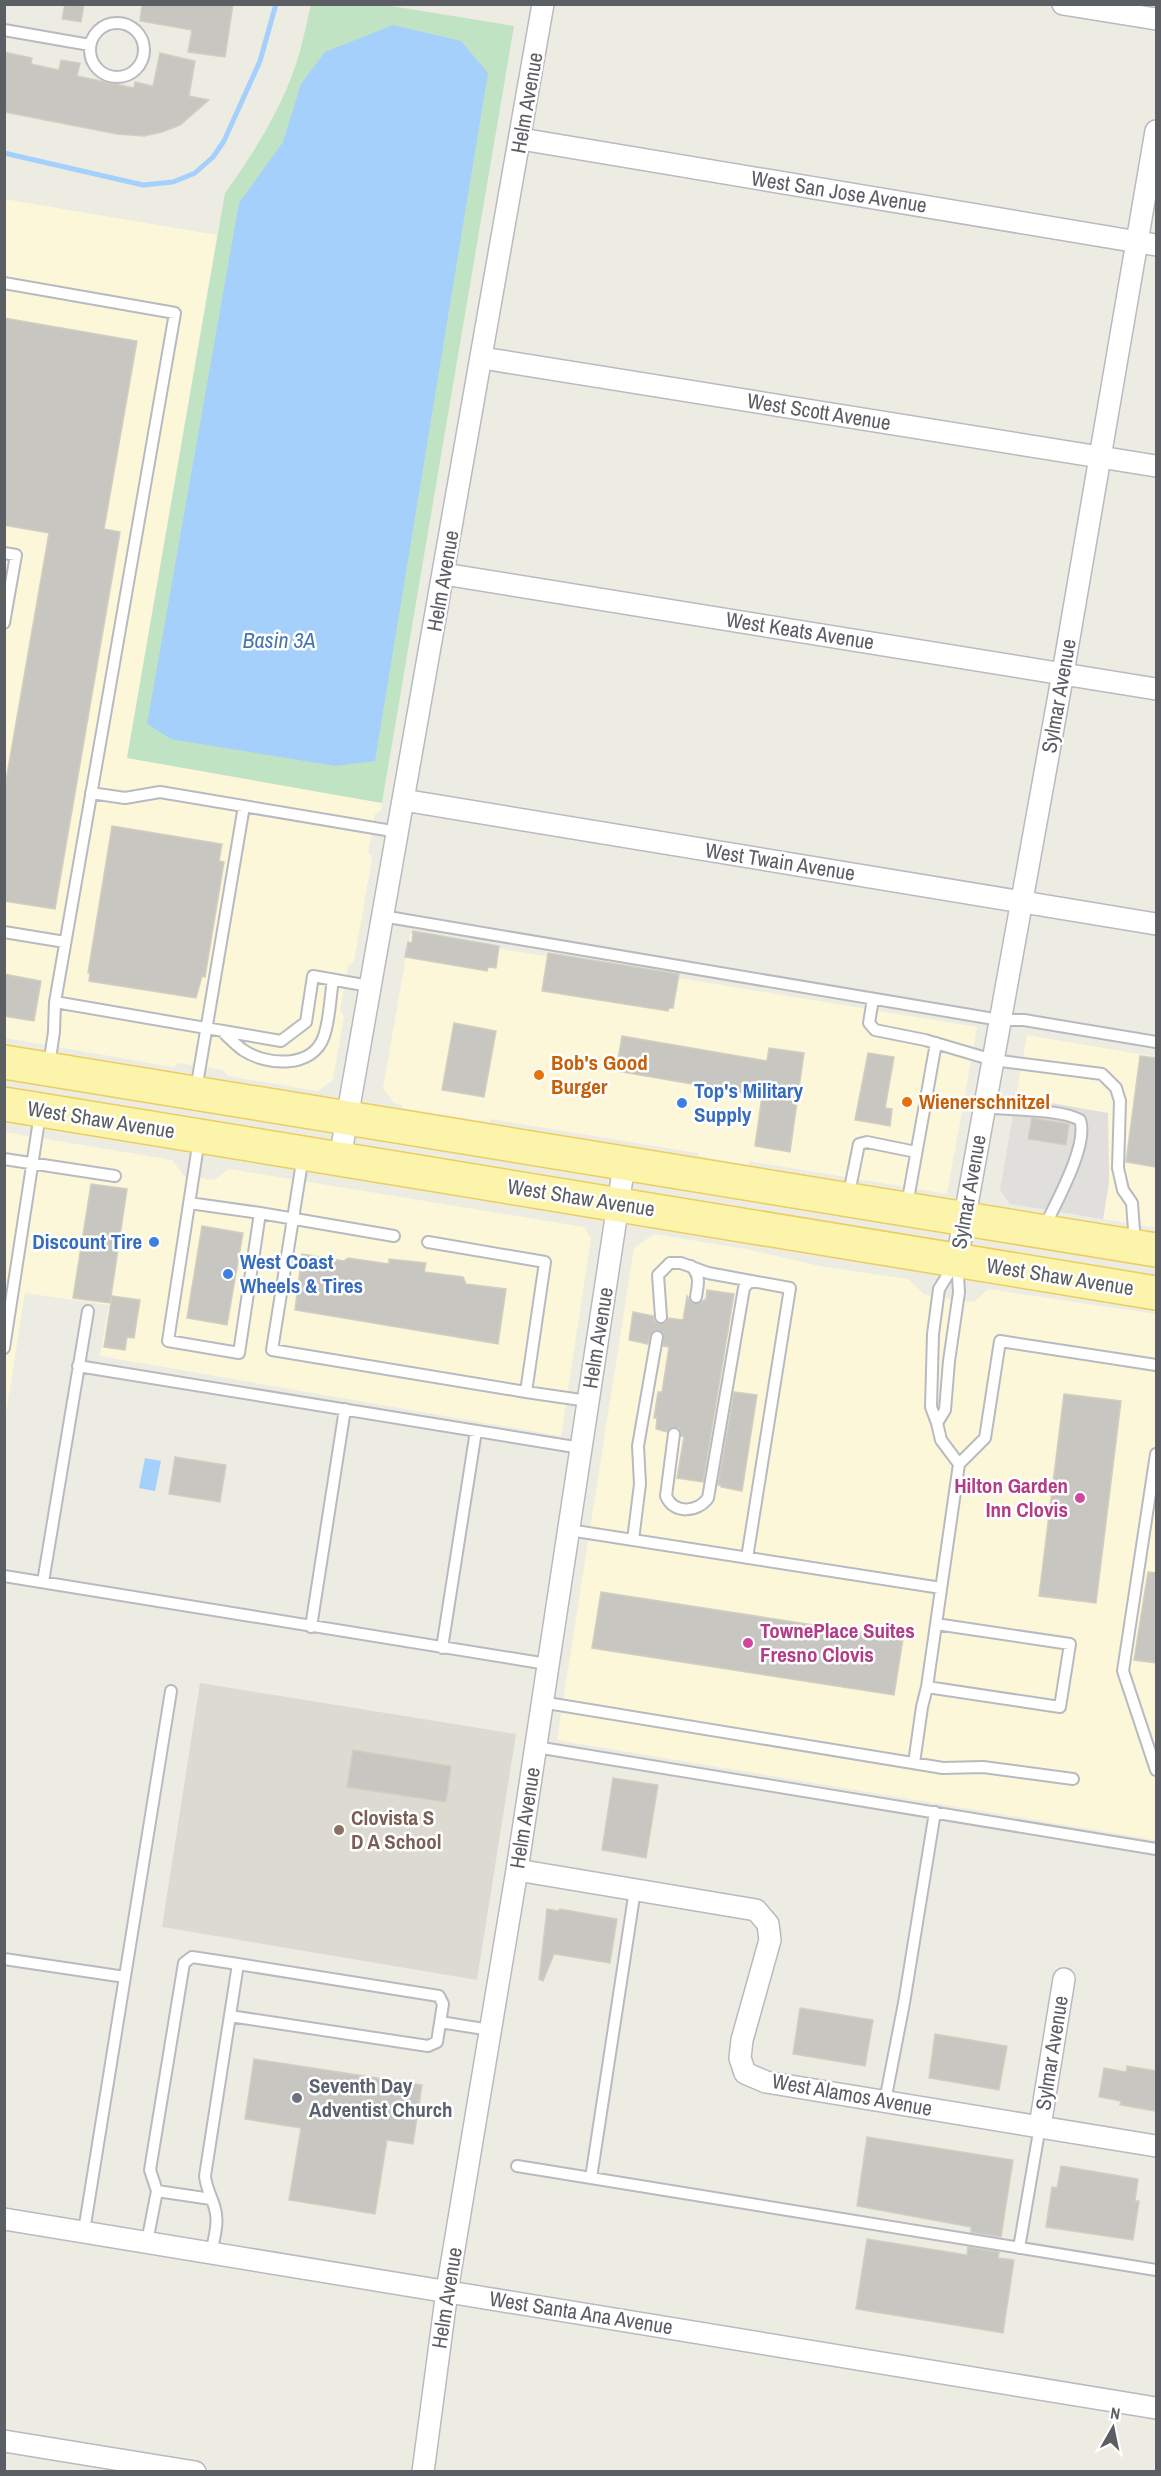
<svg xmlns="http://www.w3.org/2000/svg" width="1161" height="2476" font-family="'Archivo Narrow',sans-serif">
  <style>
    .commercial { fill: #fcf7d9 }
    .industrial { fill: #e1dfdb }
    .education { fill: #dddbd1 }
    .green { fill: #c0e4c3 }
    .water { fill: #a5d0fc }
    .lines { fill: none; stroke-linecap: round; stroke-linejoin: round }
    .stream { stroke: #a5d0fc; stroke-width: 5 }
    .building { fill: #c8c6c0; stroke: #d2cec2; stroke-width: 1.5 }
    .service-casing { stroke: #b8babf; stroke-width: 14 }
    .minor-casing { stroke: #b8babf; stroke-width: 24 }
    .primary-casing { stroke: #eccd5e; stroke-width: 36 }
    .service { stroke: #fff; stroke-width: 10 }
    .minor { stroke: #fff; stroke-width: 21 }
    .primary { stroke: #fcf4aa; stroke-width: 33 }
    .food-dot { fill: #e8710a; stroke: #fff; stroke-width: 2 }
    .shop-dot { fill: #3f7fe0; stroke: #fff; stroke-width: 2 }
    .hotel-dot { fill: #d1479c; stroke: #fff; stroke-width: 2 }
    .education-dot { fill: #8d6e63; stroke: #fff; stroke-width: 2 }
    .worship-dot { fill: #6b7280; stroke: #fff; stroke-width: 2 }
    .labels { text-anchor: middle; stroke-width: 5; stroke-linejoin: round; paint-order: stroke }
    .street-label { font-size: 21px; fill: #5b5e63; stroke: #fff }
    .food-label { font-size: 21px; font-weight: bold; fill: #c56008; stroke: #fff; text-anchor: start }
    .shop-label { font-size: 21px; font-weight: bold; fill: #366cbe; stroke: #fff; text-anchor: start }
    .hotel-label { font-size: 21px; font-weight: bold; fill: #b23c85; stroke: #fff; text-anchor: end }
    .education-label { font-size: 21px; font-weight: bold; fill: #785e54; stroke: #fff; text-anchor: start }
    .worship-label { font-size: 21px; font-weight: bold; fill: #5b616d; stroke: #fff; text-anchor: start }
    .water-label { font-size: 22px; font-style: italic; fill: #4575b5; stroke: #fff }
  </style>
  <rect width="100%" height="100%" fill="#edece3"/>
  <path class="commercial" d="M4,199l213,36 -90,523 255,45 -1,7 -6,4 -7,38 4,6 -18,104 -6,4 -8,44 4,6 -11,64 -15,11 -90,-15 -5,-6 -44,-7 -6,4 -168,-29z
    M410,934l567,93 -30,167 -198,-33 -1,4 -50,-9v-3l-208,-34v3l-88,-14v-3l-8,-2 -11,-15z
    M1027,1035l129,22v171l-53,-9 6,-37 -1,-69 -92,-16z
    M4,1132l168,28 12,16 30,4 15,-11 355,58 7,11 -30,198 -461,-80 9,-51 -84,-12 -20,127z
    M654,1234l97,16 68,16 89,13 17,16 49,7 14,-13 168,25v526l-599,-100 77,-492z"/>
  <path class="industrial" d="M1016,1097l92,16 1,69 -6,37 -93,-15 -10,-14z"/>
  <path class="education" d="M200,1683l316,51 -39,246 -315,-53z"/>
  <path class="green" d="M311,5h74l129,21 -132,777 -255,-45 98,-565c28,-39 54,-80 70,-126 7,-20 11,-42 16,-62z"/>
  <path class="water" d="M393,25l68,16 27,32 -113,688 -40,5 -164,-27 -24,-15 92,-521 44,-61 18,-58 24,-32z
    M145,1458l16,3 -6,30 -16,-3z"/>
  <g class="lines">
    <path class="stream" d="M4,153l139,32 30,-3 22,-9 18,-16 11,-16 36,-80 16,-57"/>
  </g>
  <path class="building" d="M65,4h19l-3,18 -19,-3z
    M142,4h91l-8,53 -37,-5 4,-22 -52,-9z
    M4,52l28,6 -1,6 28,6 2,-10 19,3 -3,13 57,12 1,-6 18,4 7,-33 35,8 -6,35 20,4 -29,25 -18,7 -18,4 -27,-2 -113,-22z
    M4,318l133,23 -33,188 16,3 -65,377 -51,-8v-109l45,-259 -45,-8z
    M112,826l110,18 -3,17 5,1 -19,115 -3,-1 -6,22 -107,-17 1,-8h-2z
    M413,931l86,15 -3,22 -8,-1 -1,4 -82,-14 3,-15 4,1z
    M548,953l131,21 -6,34h-4l-1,3 -126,-20z
    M4,974l37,7 -7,40 -30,-5z
    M454,1023l42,8 -12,66 -42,-7z
    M622,1036l145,25 2,-13 35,5 -14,99 -35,-6 7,-50 -146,-25z
    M868,1053l26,4 -9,51 7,1 -2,17 -35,-6z
    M1140,1056l16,2v109l-30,-5z
    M1032,1118l37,6 -3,21 -38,-6z
    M91,1184l36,5 -17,114 -37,-5z
    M202,1226l41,7 -16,92 -40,-7z
    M302,1254l42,7 4,-3 41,6v-5l37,4 -2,9 39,5 3,7 40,5 -8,55 -203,-34z
    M707,1290l27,4 -31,188 -26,-4 7,-41 -3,-1 -2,-8 -7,-1 -5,5 -11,-3 1,-11h-3l4,-26h4l7,-45 -6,-1 1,-12 -5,-4h-5l-4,5 -2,9 -19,-4 4,-28 20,4 2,6 6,2 5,-1 2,-5 15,2 4,-24 5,7 6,1 8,-5z
    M112,1296l28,4 -6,38 -7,-1 -2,13 -21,-3z
    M734,1392l23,3 -15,96 -21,-4v-2h-3z
    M1064,1394l57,7 -25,202 -57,-7z
    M175,1457l51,8 -6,37 -51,-8z
    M1148,1572l8,1v90l-22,-3z
    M601,1592l302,47 -9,56 -302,-47z
    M353,1750l98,16 -5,36 -99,-15z
    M613,1778l45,7 -12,73 -44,-8z
    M547,1909l11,2 2,-2 57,10 -7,44 -56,-9 -11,27 -4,-2z
    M800,2008l73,12 -8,46 -72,-12z
    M935,2034l72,12 -8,44 -70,-12z
    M254,2059l168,26 -9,59 -26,-4 -12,74 -86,-14 12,-72 -56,-9z
    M1127,2066l29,5v40l-36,-6 1,-4 -22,-4 5,-29 22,4z
    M867,2137l146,23 -12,77 -30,-5v-5l-114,-21z
    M1061,2166l77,13 -3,22h4l-6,39 -87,-13 6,-40 5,1z
    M867,2239l100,16 1,-8 31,5 -1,6 16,2 -11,73 -147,-24z"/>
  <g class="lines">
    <defs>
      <path id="service" d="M90 50a27 27 0 1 1 54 0a27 27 0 1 1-54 0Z
        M4,30l86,15
        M4,283l171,30 -120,689 -1,30 -5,33
        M4,553l12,2 -12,68
        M91,793l34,5 35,-6 238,40
        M382,916l618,104h24l132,22
        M4,932l61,10
        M873,999l-4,24 6,7 50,10 68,20 109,14 14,14 4,13 -2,67 5,22 9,13 3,40
        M55,1002l226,39 25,-19 7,-46 56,10
        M222,1031c7,7 14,14 21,19 24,16 70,19 81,-14 6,-18 6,-38 9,-56
        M196,1090l48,-284
        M985,1107c23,3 76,2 95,13 9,25 -25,84 -36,108
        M303,1156l-31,194 254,42 19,-130 -117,-20
        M4,1159l111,17
        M848,1198l11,-54 8,-2 49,10
        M189,1203l71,10 -21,140 -71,-12 31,-202
        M907,1205l29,-162
        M260,1213l134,23
        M957,1260l2,32 -10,69 -4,49 -8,13 -6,-16 2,-73 6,-45z
        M691,1266c10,10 7,18 5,31
        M661,1317l-3,-42 12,-12h11l27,10 82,15 -43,270
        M4,1348l36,-234
        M78,1366l503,82
        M526,1392l62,9
        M674,1434l-8,62c8,19 32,16 42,2l36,-210 6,-7
        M1156,1454l-33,217 33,99
        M959,1464l26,-26 15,-97 156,24
        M569,1530l372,58
        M633,1540l7,-56 -2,-38 19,-109
        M4,1576l543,88
        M43,1582l45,-271
        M936,1624l134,20 -10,63 -133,-20 32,-223 -18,-24 -4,-17
        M311,1627l34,-218
        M442,1648l34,-217
        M541,1702l402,66 40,-1 90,12
        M536,1747l620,102
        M914,1763l8,-56 5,-20
        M635,1890l-44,288 565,92
        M4,1959l121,18
        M230,2016l198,30 9,-4 6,-38 -4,-8 -201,-32
        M440,2022l50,8
        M885,2101l19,-98 31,-191
        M517,2166l74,12
        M157,2191l54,8
        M84,2231l87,-540
        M147,2242l10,-51 -7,-21 34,-207 8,-6 46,7 -33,212c1,12 7,21 10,33 4,13 -1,30 -4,44
        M1019,2248l21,-122"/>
      <path id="minor" d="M1063,4l93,15
        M521,139l635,106
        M482,358l674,108
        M444,574l712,115
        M403,800l753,124
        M340,1158l203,-1154
        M957,1260l106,-587 93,-542
        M517,1870l239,40 12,14 2,16 -28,100 -2,18 5,15 21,9 390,64
        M1040,2126l24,-147
        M4,2219l1152,189
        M4,2441l191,31
        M423,2472l24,-181 70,-421 107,-705"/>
      <path id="primary" d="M4,1062l1152,188
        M4,1104l1152,189"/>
    </defs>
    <use href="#service" class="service-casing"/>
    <use href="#minor" class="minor-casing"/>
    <use href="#primary" class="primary-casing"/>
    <use href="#service" class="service"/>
    <use href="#minor" class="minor"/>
    <use href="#primary" class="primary"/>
  </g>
  <g class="food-dot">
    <circle cx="539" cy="1075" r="6"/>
    <circle cx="907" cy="1102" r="6"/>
  </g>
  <g class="shop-dot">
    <circle cx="682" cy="1103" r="6"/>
    <circle cx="154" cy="1242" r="6"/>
    <circle cx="228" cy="1274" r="6"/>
  </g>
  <g class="hotel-dot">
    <circle cx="1080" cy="1498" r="6"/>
    <circle cx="748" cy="1643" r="6"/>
  </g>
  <circle class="education-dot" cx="339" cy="1830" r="6"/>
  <circle class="worship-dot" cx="297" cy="2098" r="6"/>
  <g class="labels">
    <g class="street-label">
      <text transform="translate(527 103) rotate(-80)" y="7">Helm Avenue</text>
      <text transform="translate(839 192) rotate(9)" y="7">West San Jose Avenue</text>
      <text transform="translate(819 412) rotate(9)" y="7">West Scott Avenue</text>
      <text transform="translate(443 581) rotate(-80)" y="7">Helm Avenue</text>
      <text transform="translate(800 631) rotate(9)" y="7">West Keats Avenue</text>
      <text transform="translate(1059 696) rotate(-80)" y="7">Sylmar Avenue</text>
      <text transform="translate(780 862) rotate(9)" y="7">West Twain Avenue</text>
      <text transform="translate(101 1120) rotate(9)" y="7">West Shaw Avenue</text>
      <text transform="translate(969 1192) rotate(-80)" y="7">Sylmar Avenue</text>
      <text transform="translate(581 1198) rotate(9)" y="7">West Shaw Avenue</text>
      <text transform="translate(1060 1277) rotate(9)" y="7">West Shaw Avenue</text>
      <text transform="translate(598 1338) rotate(-81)" y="7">Helm Avenue</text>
      <text transform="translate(525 1818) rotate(-81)" y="7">Helm Avenue</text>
      <text transform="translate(1052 2053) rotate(-81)" y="7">Sylmar Avenue</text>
      <text transform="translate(852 2095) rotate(10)" y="7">West Alamos Avenue</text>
      <text transform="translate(447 2298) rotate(-81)" y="7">Helm Avenue</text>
      <text transform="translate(581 2313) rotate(9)" y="7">West Santa Ana Avenue</text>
    </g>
    <g class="food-label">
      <text x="551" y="1070">Bob's Good<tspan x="551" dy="24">Burger</tspan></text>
      <text x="919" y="1109">Wienerschnitzel</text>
    </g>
    <g class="shop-label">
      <text x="694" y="1098">Top's Military<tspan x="694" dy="24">Supply</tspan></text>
      <text x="142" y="1249" text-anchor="end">Discount Tire</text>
      <text x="240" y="1269">West Coast<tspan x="240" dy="24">Wheels &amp; Tires</tspan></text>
    </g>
    <g class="hotel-label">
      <text x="1068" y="1493">Hilton Garden<tspan x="1068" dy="24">Inn Clovis</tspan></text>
      <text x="760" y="1638" text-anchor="start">TownePlace Suites<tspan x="760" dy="24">Fresno Clovis</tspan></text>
    </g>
    <g class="education-label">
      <text x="351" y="1825">Clovista S<tspan x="351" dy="24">D A School</tspan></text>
    </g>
    <g class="worship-label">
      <text x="309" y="2093">Seventh Day<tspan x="309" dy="24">Adventist Church</tspan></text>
    </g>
    <g class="water-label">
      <text x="279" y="648">Basin 3A</text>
    </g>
  </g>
  <rect width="1161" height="2476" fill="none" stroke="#5b5e63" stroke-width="12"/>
  <g transform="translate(1113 2428) rotate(9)" stroke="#ffffff" stroke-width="4.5" paint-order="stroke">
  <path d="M0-4.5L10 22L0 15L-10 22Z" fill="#5b5e63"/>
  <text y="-9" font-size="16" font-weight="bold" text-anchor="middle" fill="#5b5e63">N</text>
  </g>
</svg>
